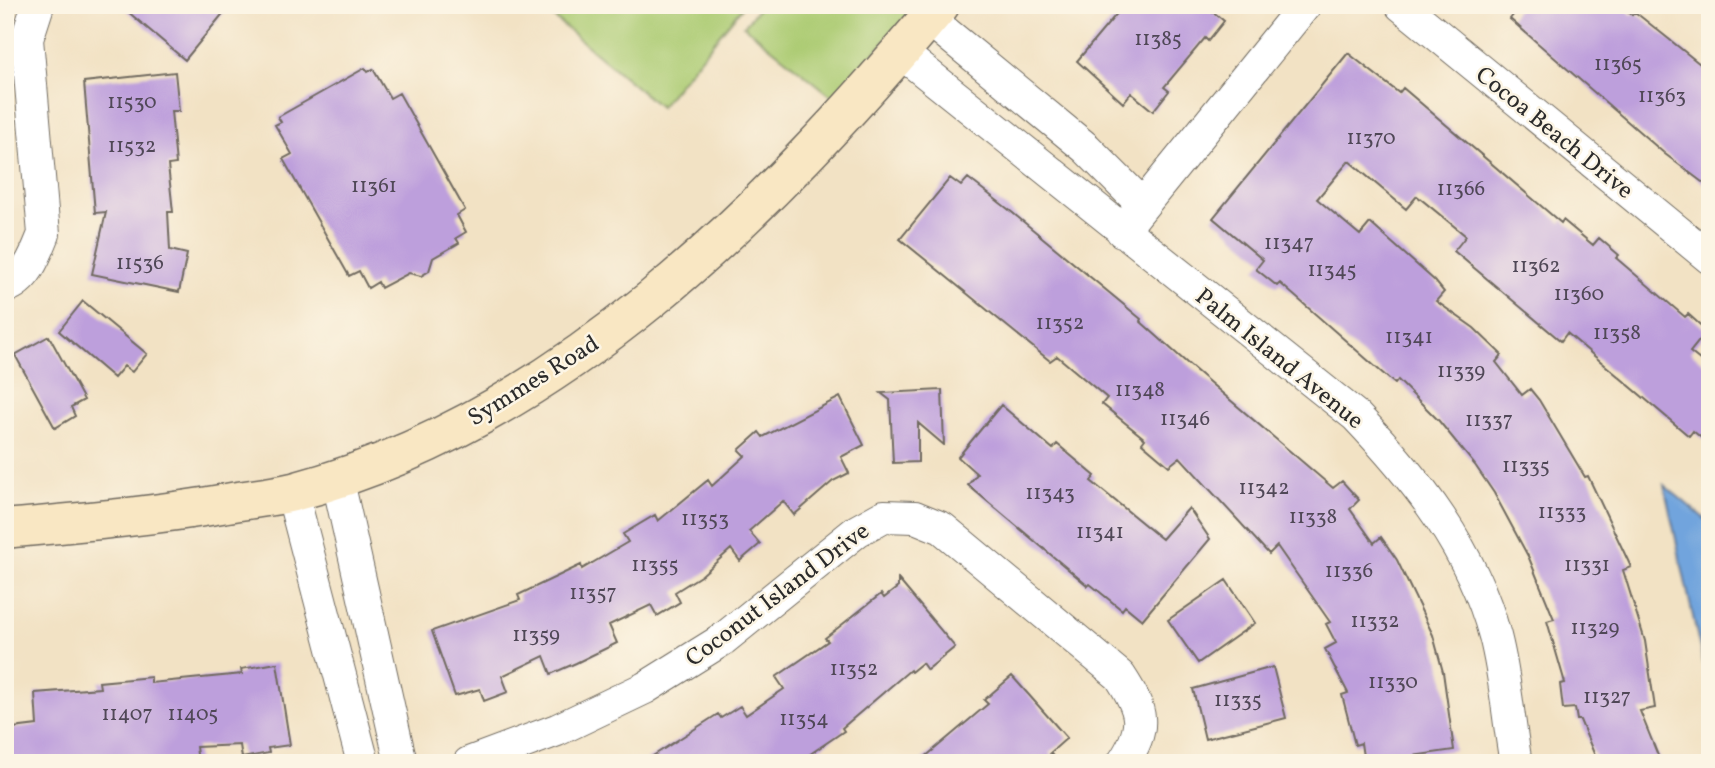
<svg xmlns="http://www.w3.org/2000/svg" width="1715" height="768" font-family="Vollkorn,serif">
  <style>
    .green { fill: #adcc74; stroke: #6c7c50; stroke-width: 2 }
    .water { fill: #71a4dd; stroke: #4e6884; stroke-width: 2 }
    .building { fill: #bd9fdc }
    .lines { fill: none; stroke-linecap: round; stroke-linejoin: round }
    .street-casing { stroke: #716b61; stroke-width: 34 }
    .secondary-casing { stroke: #716b61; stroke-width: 41 }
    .street { stroke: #fff; stroke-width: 32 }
    .secondary { stroke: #f9e7c3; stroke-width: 38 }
    .labels { text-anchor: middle; stroke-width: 5; stroke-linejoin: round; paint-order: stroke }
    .number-label { font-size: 21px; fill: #504857 }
    .street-label { font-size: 24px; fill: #2b2b2b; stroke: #fcf5e5 }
  </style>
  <rect width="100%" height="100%" fill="#fcf5e5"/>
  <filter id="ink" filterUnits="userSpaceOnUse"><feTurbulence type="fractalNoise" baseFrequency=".0143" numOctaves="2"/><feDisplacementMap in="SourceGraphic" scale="14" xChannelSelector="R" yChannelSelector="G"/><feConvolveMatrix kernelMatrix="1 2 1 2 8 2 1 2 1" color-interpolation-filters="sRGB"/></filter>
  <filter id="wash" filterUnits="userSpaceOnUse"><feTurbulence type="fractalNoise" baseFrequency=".00686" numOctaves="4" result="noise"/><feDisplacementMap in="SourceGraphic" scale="28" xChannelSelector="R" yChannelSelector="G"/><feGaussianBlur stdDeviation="1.57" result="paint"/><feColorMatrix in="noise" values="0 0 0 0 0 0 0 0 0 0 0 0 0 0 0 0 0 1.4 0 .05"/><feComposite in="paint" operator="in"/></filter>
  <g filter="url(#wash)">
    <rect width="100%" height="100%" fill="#f2e2c4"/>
    <path class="green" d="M539,5h205l-84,102z
      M761,5h157l-84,93 -90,-72z"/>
    <path class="water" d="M1664,485l46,38v171z"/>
    <g id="blocks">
      <path class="building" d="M120,5h110l-45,55z
        M1124,5h81l19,16 -16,20 -3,-3 -41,49 5,4 -16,20 -22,-18 -8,10 -46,-42z
        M1521,5h100l11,10 3,-3 75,60v116l-45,-34 -155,-135z
        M1348,53l51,40 4,-5 158,135 2,-3 30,25 6,-7 20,17 -3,3 69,59 3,-3 19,17 -17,21 20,16v77l-17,-14 -4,5 -122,-103 -6,8 -107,-90 12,-15 -49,-40 -11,13 -57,-48 -32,38 43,36 10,-12 65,58 9,11 -8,9 38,27 28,27 -6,7 26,33 8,-6 9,11 46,77 3,-1 43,91 -8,3 22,71 10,67 -15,3 21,52h-63l-18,-43h-3l-2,-12 -12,1 -3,-25 5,-1 -18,-62 7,-2 -25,-61 -35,-65 -19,-28 -36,-44 -41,-41 -3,4 -115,-101 -3,3 -21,-17 7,-9 -50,-42z
        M365,68l3,4 5,-3 17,29 9,-5 66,117 -8,5 9,17 -10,6 3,5 -26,15 -4,13 -8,5 -12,-3 -28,15 -3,-6 -10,6 -9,-17 -10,5 -66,-117 9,-5 -17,-29 6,-3 -3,-5z
        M175,72l4,39h-8l5,53 -8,1 5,47h-5l2,38 17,4 -8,38 -87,-18 14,-62 -11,1 -11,-131z
        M950,178l11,8 7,-8 40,31 133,110 -1,2 47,42 146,125 9,-7 17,19 -9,9 24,34 7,-6 16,23 36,75 10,37 11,78 -90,13 -3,-20 -6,2 -13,-50 6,-2 -23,-44 11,-6 -10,-19 4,-2 -53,-76 -8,8 -89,-97 -11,9 -27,-23 3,-4 -43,-35 5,-6 -50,-42 -7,5 -150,-122z
        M83,301l64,53 -15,18 -8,-6 -10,12 -55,-47z
        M49,336l35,64 -13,7 4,9 -20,12 -40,-73z
        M942,390l2,55 -26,-22v39l-25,1 -3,-63 -9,-7z
        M840,397l24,48 -23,12 8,16 -16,8 -39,34 -11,-14 -34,30 11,13 -20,17 -9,-12 -29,26 -27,17 5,10 -23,14 -6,-11 -42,20 8,18 -41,20 -25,11 -7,-18 -42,20 6,16 -24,9 -4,-12 -25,7 -23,-65 88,-31 -2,-5 63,-30 1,4 46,-27 -5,-8 32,-19 3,6 50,-41 4,6 33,-30 -6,-6 20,-18 4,5z
        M1001,405l52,44 4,-5 38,32 -4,5 71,58 27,-31 21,31 -68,81 -17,-14 -3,4 -32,-26 -2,2 -120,-101 9,-11 -19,-17z
        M898,579l57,68 -28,23 -5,-7 -11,9 -1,-2 -68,58 2,3 -47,32h-155l76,-49 3,4 19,-12 6,9 38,-26 -8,-12 52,-36 -3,-3 56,-44 3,4 14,-11z
        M1226,580l29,43 -57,40 -30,-43z
        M277,663l13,82 -22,3 1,5 -27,5 -2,-13 -44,2 2,15 -12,1h-120v-3l-61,3v-34l32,-4 -2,-32 65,-5 -1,-6 52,-5v6l91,-9 -1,-5z
        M1273,667l13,51 -81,21 -12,-50z
        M1012,676l55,62 -17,15 9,10h-141l70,-59 -4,-4z"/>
    </g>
  </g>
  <g filter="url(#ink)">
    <use href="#blocks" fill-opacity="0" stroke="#716b61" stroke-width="2"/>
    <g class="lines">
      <defs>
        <path id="street" d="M1401,5l309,253
          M929,19l157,129 57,57
          M900,52l456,364c61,64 116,133 139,220 11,42 13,84 21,127
          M1122,231l183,-226
          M5,287c22,-7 31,-33 39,-53l-17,-195 11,-34
          M337,477l64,286
          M292,492l71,271
          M469,763l88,-33 88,-42 77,-48 135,-109 27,-15 31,1 27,11 178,148c23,35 27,51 3,87"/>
        <path id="secondary" d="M5,529c75,-7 149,-13 222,-26 22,-4 45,-6 66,-11 267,-71 474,-282 647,-487"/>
      </defs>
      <use href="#street" class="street-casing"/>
      <use href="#secondary" class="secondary-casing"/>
      <use href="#street" class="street"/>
      <use href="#secondary" class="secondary"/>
    </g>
  </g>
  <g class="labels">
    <g class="number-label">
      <text x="1158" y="45">11385</text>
      <text x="1618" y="70">11365</text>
      <text x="1662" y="102">11363</text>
      <text x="132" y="108">11530</text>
      <text x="1371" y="144">11370</text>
      <text x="132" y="152">11532</text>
      <text x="374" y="192">11361</text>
      <text x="1461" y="195">11366</text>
      <text x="1289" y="249">11347</text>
      <text x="140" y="269">11536</text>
      <text x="1536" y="272">11362</text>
      <text x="1332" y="276">11345</text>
      <text x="1579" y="300">11360</text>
      <text x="1060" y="329">11352</text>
      <text x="1617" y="339">11358</text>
      <text x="1409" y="343">11341</text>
      <text x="1461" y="377">11339</text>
      <text x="1140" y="396">11348</text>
      <text x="1185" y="425">11346</text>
      <text x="1489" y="426">11337</text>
      <text x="1526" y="472">11335</text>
      <text x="1264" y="494">11342</text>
      <text x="1050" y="499">11343</text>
      <text x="1562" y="518">11333</text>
      <text x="1313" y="523">11338</text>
      <text x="705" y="525">11353</text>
      <text x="1100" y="538">11341</text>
      <text x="655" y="571">11355</text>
      <text x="1587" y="571">11331</text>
      <text x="1349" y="577">11336</text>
      <text x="593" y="599">11357</text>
      <text x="1375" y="627">11332</text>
      <text x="1595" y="634">11329</text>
      <text x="536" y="641">11359</text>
      <text x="854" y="675">11352</text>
      <text x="1393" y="688">11330</text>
      <text x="1607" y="703">11327</text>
      <text x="1238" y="706">11335</text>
      <text x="127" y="720">11407</text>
      <text x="193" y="720">11405</text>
      <text x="804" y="725">11354</text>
    </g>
    <g class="street-label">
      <text transform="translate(1555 132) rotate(39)" y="8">Cocoa Beach Drive</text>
      <text transform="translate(1280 358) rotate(39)" y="8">Palm Island Avenue</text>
      <text transform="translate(533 380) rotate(-32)" y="8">Symmes Road</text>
      <text transform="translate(777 594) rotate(-37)" y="8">Coconut Island Drive</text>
    </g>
  </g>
  <rect width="1715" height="768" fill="none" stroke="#fcf5e5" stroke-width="28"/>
</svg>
